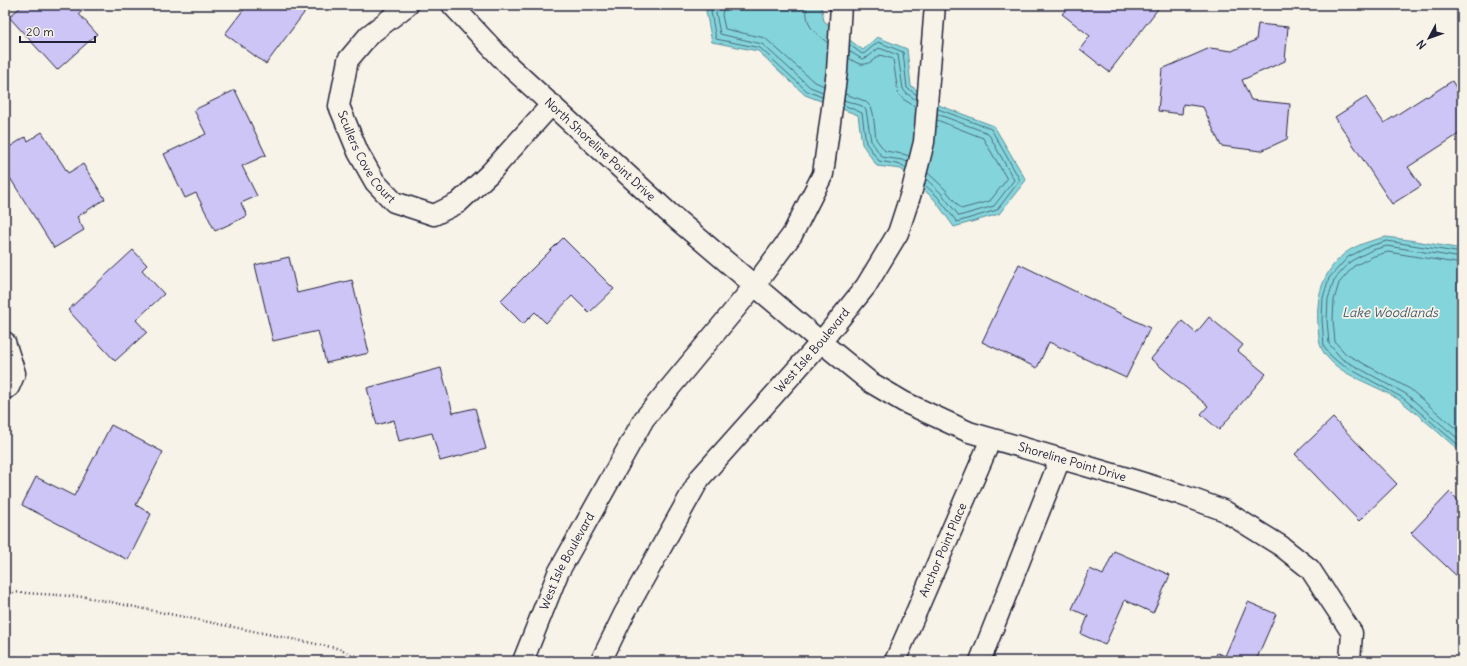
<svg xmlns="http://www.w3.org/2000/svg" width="1467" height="666" font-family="Delius,sans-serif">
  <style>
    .water { fill: #84d5db; stroke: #5d8d9b }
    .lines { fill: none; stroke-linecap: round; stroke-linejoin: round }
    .shore { stroke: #496a7b; stroke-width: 1 }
    .building { fill: #cec5f7; stroke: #22223b }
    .street-casing { stroke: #22223b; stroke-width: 23 }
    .path { stroke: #22223b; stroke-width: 2.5; stroke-dasharray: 1 3; stroke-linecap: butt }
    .street { stroke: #f7f3e8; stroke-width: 20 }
    .labels { text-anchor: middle; stroke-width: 3.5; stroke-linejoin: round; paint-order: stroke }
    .street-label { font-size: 12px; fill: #22223b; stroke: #f7f3e8 }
    .water-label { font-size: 13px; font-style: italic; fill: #3f586b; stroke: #f7f3e8 }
  </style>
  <rect width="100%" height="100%" fill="#f7f3e8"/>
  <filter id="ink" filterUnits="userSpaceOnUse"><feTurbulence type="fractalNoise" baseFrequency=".025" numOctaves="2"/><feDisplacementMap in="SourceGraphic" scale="8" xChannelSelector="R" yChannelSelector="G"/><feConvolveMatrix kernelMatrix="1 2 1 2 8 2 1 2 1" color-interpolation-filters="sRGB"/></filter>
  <g filter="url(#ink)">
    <path class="water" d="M710,5h111l3,16 39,29 14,-13 30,12 4,37 30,20 53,20 32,54 -27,34 -45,13 -20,-28 -33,-30 -24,-3 -15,-22 -4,-29 -53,-20 -47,-44 -46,-9 -6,-31z
      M1386,237l23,3 53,9v204c-20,-17 -39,-35 -60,-51 -23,-17 -58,-24 -75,-45 -9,-11 -8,-19 -9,-32 -2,-28 4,-52 26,-71 11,-9 29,-14 42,-17z"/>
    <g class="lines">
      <path class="shore" d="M713,5l-2,7 5,27 44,9 47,43 15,6
        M718,5l-2,8 4,21 42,10 48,43 13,5
        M724,5l-2,10 3,14 40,9 48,43 11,5
        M806,5c1,22 5,25 22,38
        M850,45l12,9 3,-1 13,-11 25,10 4,36 10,7
        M849,51l13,8 6,-2 11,-9 19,7 5,34 3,4 10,7
        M849,58c15,11 19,6 31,-3l13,4 5,34 5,6 13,8
        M845,94l20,7 6,6 2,6 3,26 9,12 18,3 6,2
        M844,100l18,6 4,4 5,31 11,16 20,3 6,2
        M844,105l18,8 4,30 13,18 23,4 4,3
        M928,173l16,15 17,21 29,-8 17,-22 -24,-41 -46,-18
        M926,179l15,14 18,23 35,-10 20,-26 -26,-47 -51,-19
        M925,185l12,11 20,26 40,-12 23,-30 -29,-51 -53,-20
        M1462,253l-75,-12 -17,5 -22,11 -19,21 -6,20 -1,22 2,26 6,9 9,8 64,35 59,50
        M1462,258l-75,-12 -15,4 -21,11 -17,19 -6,19 -1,21 2,24 13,15 64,35 56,48
        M1462,264l-74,-12 -14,4 -20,10 -15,17 -5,17 -1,20 2,22 11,12 64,35 52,45"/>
    </g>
    <path class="building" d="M23,5h66l-10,9 18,20 -40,36 -48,-53z
      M247,5h63l-44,59 -41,-30z
      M1070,5h91l-52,67 -29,-23 10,-13 -28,-22z
      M1258,24l30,3 -3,34 -43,19 9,20 39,4 -3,35 -26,12 -40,-5 -18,-39 -20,-3 -1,10 -24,-3 4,-42 48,-21 22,3 24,-11z
      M1452,81l10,16v35l-54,35 13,19 -29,18 -57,-87 31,-20 18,26 42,-27 1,1z
      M235,90l31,65 -24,11 15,30 -16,7 6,13 -32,15 -19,-38 -11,5 -21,-44 42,-20 -12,-24z
      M42,132l26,41 15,-9 22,35 -28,18 7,13 -30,18 -49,-78v-20l20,-13 3,4z
      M563,238l51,51 -25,24 -17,-17 -26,27 -11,-11 -12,12 -23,-23z
      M133,250l14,15 -5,5 22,24 -28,26 11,12 -32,29 -47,-51z
      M289,257l8,36 55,-13 17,73 -43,10 -8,-32 -45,10 -18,-76z
      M1019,264l131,64 -24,50 -77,-36 -12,26 -55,-26z
      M1209,317l34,28 -5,6 28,23 -47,56 -18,-16 7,-8 -57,-47 31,-38 14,12z
      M441,368l12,45 22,-5 11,41 -46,12 -8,-28 -33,8 -5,-21 -17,5 -10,-37z
      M1333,418l64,66 -38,37 -64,-67z
      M111,425l52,27 -27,53 15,9 -23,46 -106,-55 14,-28 38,19z
      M1450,492l12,12v77l-51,-48z
      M1114,551l56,24 -17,38 -28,-13 -20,45 -24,-11 7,-18 -16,-7 18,-40 13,6z
      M1248,602l28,12 -19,44 6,3h-50l4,-8 8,3z"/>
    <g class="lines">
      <defs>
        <g id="street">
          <path id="s1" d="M408,5l-39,30 -21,25 -9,46 19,46 17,30 19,20 40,13 24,-12 32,-30 62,-69"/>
          <path id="s2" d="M452,5l54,58 162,149 153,130 49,40 34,20 65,30 165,48 45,14 44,16 58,36 29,23 42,64 -2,28"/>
          <path d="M5,342l10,31 -6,14 -4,2"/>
          <path id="s3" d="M523,661l35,-88 86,-154 111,-134 37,-50 31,-61 14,-103 4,-66"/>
          <path id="s4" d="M601,661l23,-47 76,-136 121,-136 45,-56 32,-53 14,-43 12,-48 11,-137"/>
          <path id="s5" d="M895,661l96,-222"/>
          <path d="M980,661l80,-202"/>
        </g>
      </defs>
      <use href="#street" class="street-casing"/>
      <path class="path" d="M5,593l7,-1 74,5 250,51 31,13"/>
      <use href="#street" class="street"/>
    </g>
  </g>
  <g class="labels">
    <g class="street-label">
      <text dy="4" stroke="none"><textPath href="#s2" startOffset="207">North Shoreline Point Drive</textPath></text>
      <text dy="4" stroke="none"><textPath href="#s1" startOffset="187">Scullers Cove Court</textPath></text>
      <text dy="4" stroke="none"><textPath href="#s4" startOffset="378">West Isle Boulevard</textPath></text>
      <text dy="4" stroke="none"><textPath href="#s2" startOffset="782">Shoreline Point Drive</textPath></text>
      <text dy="4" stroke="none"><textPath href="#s5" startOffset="121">Anchor Point Place</textPath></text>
      <text dy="4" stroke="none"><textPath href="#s3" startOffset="109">West Isle Boulevard</textPath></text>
    </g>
    <g class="water-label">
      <text x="1390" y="317">Lake Woodlands</text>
    </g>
  </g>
  <rect width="1467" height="666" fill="none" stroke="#f7f3e8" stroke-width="20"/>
  <rect x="10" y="10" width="1447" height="646" fill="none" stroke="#22223b" stroke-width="1.5" filter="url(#ink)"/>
  <g transform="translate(1429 38) rotate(229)" stroke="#f7f3e8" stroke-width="3" paint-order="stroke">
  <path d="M0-3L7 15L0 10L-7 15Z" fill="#22223b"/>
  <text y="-6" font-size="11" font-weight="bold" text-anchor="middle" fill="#22223b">N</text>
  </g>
  <path d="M20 36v6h75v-6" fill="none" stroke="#22223b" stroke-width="2"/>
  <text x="26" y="36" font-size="12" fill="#22223b" stroke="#f7f3e8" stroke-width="3" paint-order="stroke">20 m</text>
</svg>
